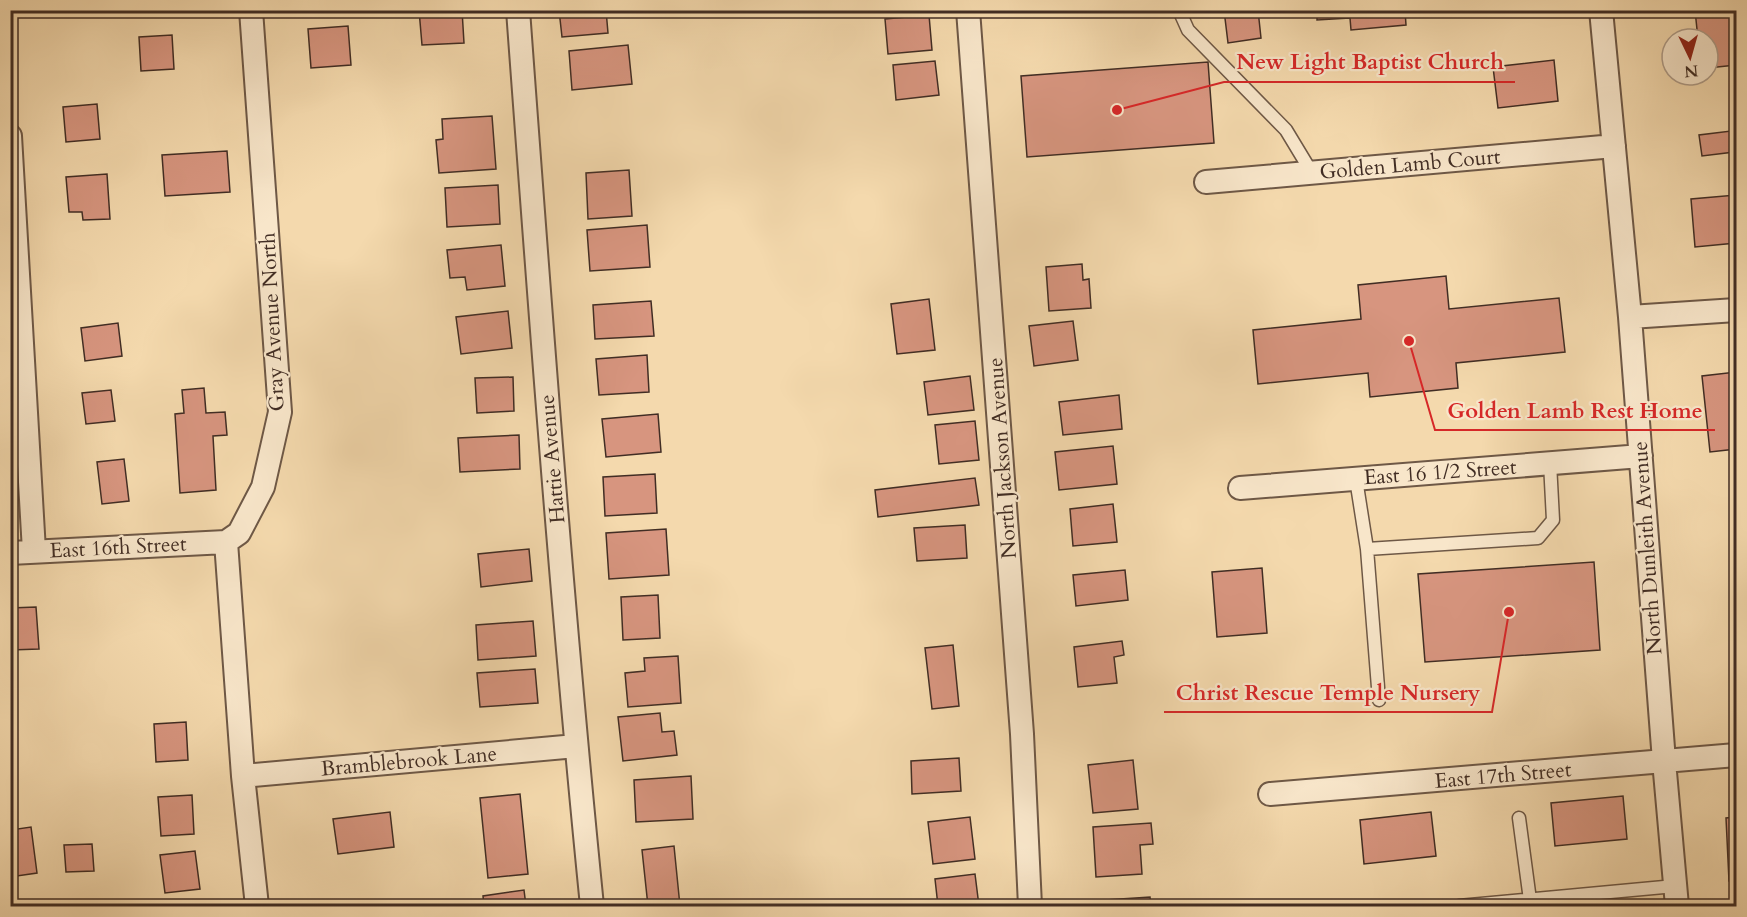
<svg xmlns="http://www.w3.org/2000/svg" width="1747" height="917" font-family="Cardo,serif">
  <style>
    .building { fill: #d7957f; stroke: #412d24; stroke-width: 1.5 }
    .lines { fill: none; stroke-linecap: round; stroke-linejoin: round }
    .service-casing { stroke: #6e5846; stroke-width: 15 }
    .minor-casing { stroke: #6e5846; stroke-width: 26 }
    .service { stroke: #f8e6ca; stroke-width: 12 }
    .minor { stroke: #f8e6ca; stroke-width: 22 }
    .labels { text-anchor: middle; stroke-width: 4.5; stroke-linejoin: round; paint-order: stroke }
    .street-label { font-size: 21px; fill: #412d24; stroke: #f8e6ca }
    .leader { fill: none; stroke: #d62828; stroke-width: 2 }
    .callout-dot { fill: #d62828; stroke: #f8e6ca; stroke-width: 2 }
    .callout-label { font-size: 22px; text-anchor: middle; font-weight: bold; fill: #d62828; stroke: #f8e6ca; stroke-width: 4.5; stroke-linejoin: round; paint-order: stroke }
  </style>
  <rect width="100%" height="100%" fill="#f4d9ad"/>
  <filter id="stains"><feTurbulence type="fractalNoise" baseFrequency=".00333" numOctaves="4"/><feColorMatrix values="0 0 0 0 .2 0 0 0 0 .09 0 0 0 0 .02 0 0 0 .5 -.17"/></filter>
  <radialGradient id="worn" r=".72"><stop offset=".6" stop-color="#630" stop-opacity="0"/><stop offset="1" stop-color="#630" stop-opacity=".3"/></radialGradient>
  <path class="building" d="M419,10h43l2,33 -42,2z
    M559,10h47l2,23 -46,4z
    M1224,10h34l3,28 -33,5z
    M1317,10h88l1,15 -55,5 -1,-12 -33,2z
    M1695,10h41v55l-28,3v-29h-10z
    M929,15l3,35 -44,4 -3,-35z
    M348,26l3,39 -40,3 -3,-39z
    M172,35l2,34 -33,2 -2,-34z
    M628,45l4,39 -60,6 -3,-39z
    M1554,60l4,41 -60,7 -5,-41z
    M935,61l4,34 -43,5 -3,-35z
    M1208,62l6,81 -187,14 -6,-81z
    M97,104l3,35 -34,3 -3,-35z
    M492,116l4,53 -57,4 -3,-33 7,-1 -1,-20z
    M1731,131l3,21 -32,4 -3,-21z
    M227,151l3,41 -65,4 -3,-41z
    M629,170l3,46 -44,3 -2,-46z
    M107,174l3,45 -27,1 -1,-8h-13l-3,-35z
    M498,185l2,39 -53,3 -2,-39z
    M1736,195v48l-41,4 -4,-48z
    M647,225l3,42 -60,4 -3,-41z
    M501,245l4,41 -38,4 -2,-13 -15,1 -3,-28z
    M1082,264l1,16 6,-1 2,29 -42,3 -3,-44z
    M1446,276l3,33 110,-11 6,54 -109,11 2,25 -88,9 -2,-24 -110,11 -5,-54 108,-11 -3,-34z
    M929,299l6,51 -38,4 -6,-50z
    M651,301l3,35 -59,3 -2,-34z
    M508,311l4,37 -51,6 -5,-37z
    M1073,321l5,39 -44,6 -5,-40z
    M118,323l4,33 -37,5 -4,-33z
    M647,355l2,37 -50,3 -3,-36z
    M1736,372v77l-26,3 -8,-76z
    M970,376l4,34 -46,5 -4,-33z
    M513,377l1,34 -37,2 -2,-35z
    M204,388l2,25 19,-1 2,23 -14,1 3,54 -36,3 -5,-79 9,-1 -2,-23z
    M111,390l4,31 -29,3 -4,-31z
    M1119,395l3,34 -59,6 -4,-33z
    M658,414l3,38 -55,5 -4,-38z
    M975,421l4,39 -40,4 -4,-39z
    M519,435l1,34 -60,3 -2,-34z
    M1113,446l4,38 -58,6 -4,-38z
    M124,459l5,42 -27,3 -5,-42z
    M655,474l2,39 -52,3 -2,-39z
    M975,478l4,27 -101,12 -3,-27z
    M1113,504l4,38 -44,4 -3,-37z
    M965,525l2,33 -50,3 -3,-33z
    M666,529l3,46 -60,4 -3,-46z
    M529,549l3,32 -51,6 -3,-33z
    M1594,562l6,88 -175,12 -7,-88z
    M1262,568l5,65 -50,4 -5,-65z
    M1125,570l3,30 -52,6 -3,-31z
    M658,595l2,43 -37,2 -2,-43z
    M36,607l3,42 -29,1v-42z
    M533,621l3,35 -58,4 -2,-35z
    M1122,641l2,14 -10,2 3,26 -39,4 -4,-40z
    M953,645l6,61 -27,3 -7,-61z
    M678,656l3,47 -53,4 -3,-34 20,-2 -1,-13z
    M535,669l3,34 -58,4 -3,-34z
    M660,713l2,19 12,-1 3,24 -54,6 -5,-44z
    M186,722l2,38 -32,2 -2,-38z
    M959,758l2,33 -49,3 -1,-33z
    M1133,760l5,49 -45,4 -5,-48z
    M691,776l2,43 -57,3 -2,-42z
    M520,794l8,80 -40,4 -8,-80z
    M192,795l2,39 -33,2 -3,-39z
    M1623,796l4,43 -72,7 -4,-43z
    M390,812l4,35 -56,7 -5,-35z
    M1431,812l5,44 -72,8 -4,-44z
    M970,817l5,42 -42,5 -5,-42z
    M1736,817v63l-7,1 -3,-63z
    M1151,823l2,21 -13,1 2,29 -46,3 -3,-50z
    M10,824l1,6 20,-3 6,46 -27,4z
    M92,844l2,27 -28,1 -2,-27z
    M674,846l6,60h-32l-6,-56z
    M195,851l5,38 -35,4 -5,-38z
    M975,874l4,32h-41l-3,-27z
    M524,890l2,16h-42l-1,-10z
    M1150,897l1,9h-61v-5z"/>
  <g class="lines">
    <defs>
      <path id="service" d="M1179,10l9,20 98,100 26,43
        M1356,479l11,70 12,151
        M1367,549l171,-11 15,-18 -3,-57
        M1519,818l11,82
        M1459,906l216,-20"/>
      <path id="minor" d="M518,10c22,299 44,598 74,896
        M968,10l54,724 8,172
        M1601,10l29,307 34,444 13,145
        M10,136l24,415
        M1206,182l408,-36
        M1630,317l106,-7
        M1240,488l401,-32
        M226,542l13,-9 24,-46 17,-75 -29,-402
        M226,542l17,234 14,130
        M10,553l216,-11
        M243,776l333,-30
        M1270,794l466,-39"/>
    </defs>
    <use href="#service" class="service-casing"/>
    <use href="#minor" class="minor-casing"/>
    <use href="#service" class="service"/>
    <use href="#minor" class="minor"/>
  </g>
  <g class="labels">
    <g class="street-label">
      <text transform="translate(1410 164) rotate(-5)" y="7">Golden Lamb Court</text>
      <text transform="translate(272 322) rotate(-93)" y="7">Gray Avenue North</text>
      <text transform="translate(1002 458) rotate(-94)" y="7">North Jackson Avenue</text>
      <text transform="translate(552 459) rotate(-95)" y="7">Hattie Avenue</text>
      <text transform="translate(1440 472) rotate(-4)" y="7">East 16 1/2 Street</text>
      <text transform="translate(118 547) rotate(-3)" y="7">East 16th Street</text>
      <text transform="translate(1647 548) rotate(-94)" y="7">North Dunleith Avenue</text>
      <text transform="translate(409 761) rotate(-5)" y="7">Bramblebrook Lane</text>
      <text transform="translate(1503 775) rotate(-5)" y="7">East 17th Street</text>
    </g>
  </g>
  <path class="leader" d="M1117 110L1224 82H1515M1409 341L1435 430H1715M1509 612L1492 712H1164"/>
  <g class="callout-dot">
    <circle cx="1117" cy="110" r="6"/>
    <circle cx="1409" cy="341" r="6"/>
    <circle cx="1509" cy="612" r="6"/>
  </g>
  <g class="callout-label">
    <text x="1370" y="69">New Light Baptist Church</text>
    <text x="1575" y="418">Golden Lamb Rest Home</text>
    <text x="1328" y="700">Christ Rescue Temple Nursery</text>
  </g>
  <rect width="1747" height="917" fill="none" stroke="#f4d9ad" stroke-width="36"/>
  <rect x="12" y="12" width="1723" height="893" fill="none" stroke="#412d24" stroke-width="3"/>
  <rect x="18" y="18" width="1711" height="881" fill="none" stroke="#412d24" stroke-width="1.5"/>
  <g transform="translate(1690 57) rotate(175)"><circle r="28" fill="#f8e6ca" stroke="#af9c88" stroke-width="1.5"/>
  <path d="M0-4.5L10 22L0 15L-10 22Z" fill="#8f2418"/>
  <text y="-9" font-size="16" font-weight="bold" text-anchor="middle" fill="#412d24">N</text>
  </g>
  <rect width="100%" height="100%" filter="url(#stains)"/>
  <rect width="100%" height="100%" fill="url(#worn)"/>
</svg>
